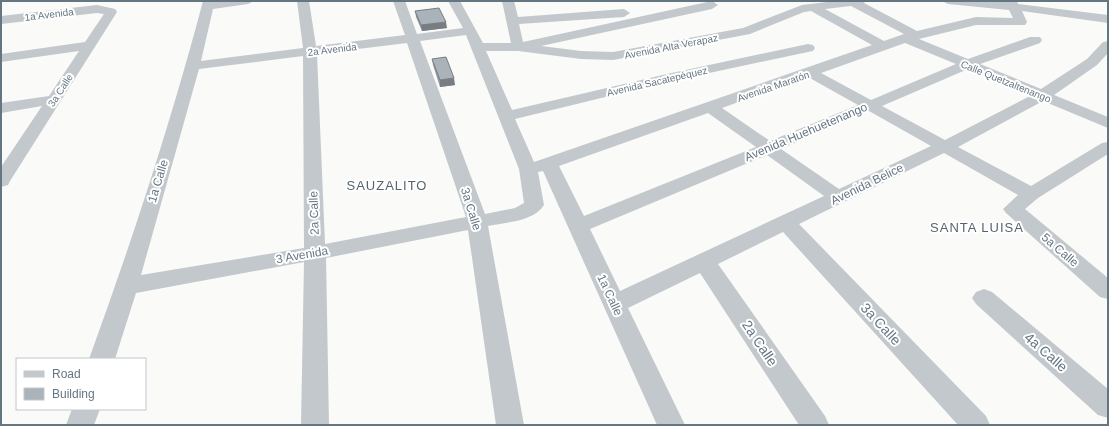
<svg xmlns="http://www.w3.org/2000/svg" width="1109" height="426" font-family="Arial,sans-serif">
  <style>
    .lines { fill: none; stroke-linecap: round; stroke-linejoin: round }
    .street { fill: #c3c8cc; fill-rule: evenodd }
    .wall { fill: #929a9f }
    .shaded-wall { fill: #777d82 }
    .building { fill: #aab3b9; stroke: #777d82 }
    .labels { text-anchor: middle; stroke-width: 4; stroke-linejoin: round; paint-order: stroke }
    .far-street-label { font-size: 10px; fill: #657683; stroke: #fff }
    .street-label { font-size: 12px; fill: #657683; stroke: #fff }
    .neighbourhood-label { font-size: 13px; letter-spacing: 1px; fill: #57646e; stroke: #fff }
    .near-street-label { font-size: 14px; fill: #657683; stroke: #fff }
  </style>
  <rect width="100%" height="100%" fill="#fafaf8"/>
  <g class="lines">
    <path class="street" d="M203,1h51l-6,3 -35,5 -12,52 102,-13 -6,-47h12l7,45 89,-11 -12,-34h12l12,33 46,-6 -15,-27h12l23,42h28l-9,-42h12l4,16 106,-8 6,4 -6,4 -105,7 4,18 189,-41 6,4 -6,4 -171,37 40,5 32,1 130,-24 59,-23 33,-4h31l-2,2 53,28 59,-14 37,1 -4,-8 -61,-6 -6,-3h75l1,3 90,11v8l-86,-12 5,11 -2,3h-49l-57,14 49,20 62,-22h10l2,3 -2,3 -60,21 61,25 46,-30 16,-17 5,-1v12l-11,12 -43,30 54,22v11l-65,-27 -85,46 73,39 71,-43 6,-1v12l-70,44 -13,11 83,69v21l-8,-2 -94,-84 -3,-4 15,-14 -74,-42 -145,71 187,192 4,9h-32l-175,-193 -65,32 107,152 4,9h-30l-99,-152 -72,35 57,117h-28l-114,-254 -5,1 6,33c-11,17 -38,17 -56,21l36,199h-28l-28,-195 -142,28 3,167h-28l3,-163 -168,31 -21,66h-26c43,-118 82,-237 114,-358zM851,6l53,28 -20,7 -59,-32zM811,11l61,34 -338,117 -19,-43 152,-37 141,-30 5,-1 2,-3 -2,-3 -5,-1 -141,30 -155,36 -26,-59h32l63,8 32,1 137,-26 54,-22zM466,35l53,134 5,34 -9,5 -30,6 -65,-173zM407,43l59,174 -141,27 -8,-190zM905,43l51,21 -85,36 -50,-27zM303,56l1,192 -163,27 58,-206zM968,69l62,27 -85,44 -63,-34zM808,77l50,28 -88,36 -48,-33zM869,111l62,35 -92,43 -58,-40zM708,113l48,34 -172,69 -25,-50zM767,155l57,41 -204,95 -30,-62z
      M97,5l18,4 2,3 -107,169 -2,4 -7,2v-20l41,-61 -41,7v-10l48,-7 30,-45 -78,11v-8l84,-12 19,-28 -7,-1 -96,11v-8z
      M984,289l8,3 116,97v29l-10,-3 -122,-111 -4,-6 4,-6z
      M72,409h28l-6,16h-28z"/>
  </g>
  <path class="wall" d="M415,11l32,17 -25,3 -6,-14z
    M432,59l23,26 -15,2 -7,-22z"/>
  <path class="shaded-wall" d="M446,22l1,6 -25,3 -1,-6z
    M454,78l1,7 -15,2v-7z"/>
  <path class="building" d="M439,8l7,14 -25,3 -6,-14z
    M446,57l8,21 -14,2 -8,-21z"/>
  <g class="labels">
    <g class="far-street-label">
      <text transform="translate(49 14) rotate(-7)" y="4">1a Avenida</text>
      <text transform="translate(671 46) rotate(-11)" y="4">Avenida Alta Verapaz</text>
      <text transform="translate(332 49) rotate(-7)" y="4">2a Avenida</text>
      <text transform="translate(657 81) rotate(-13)" y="4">Avenida Sacatepéquez</text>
      <text transform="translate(1006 81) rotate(22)" y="4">Calle Quetzaltenango</text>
      <text transform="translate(773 86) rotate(-19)" y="4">Avenida Maratón</text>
      <text transform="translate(60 90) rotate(-57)" y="4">3a Calle</text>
    </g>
    <g class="street-label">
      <text transform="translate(806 132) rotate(-23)" y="4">Avenida Huehuetenango</text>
      <text transform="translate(158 181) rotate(-73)" y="4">1a Calle</text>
      <text transform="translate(867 184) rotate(-26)" y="4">Avenida Belice</text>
      <text transform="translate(471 209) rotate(73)" y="4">3a Calle</text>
      <text transform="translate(314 213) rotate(-92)" y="4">2a Calle</text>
      <text transform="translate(1060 250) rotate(41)" y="4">5a Calle</text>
      <text transform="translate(302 255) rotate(-10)" y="4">3 Avenida</text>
      <text transform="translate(610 295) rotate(65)" y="4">1a Calle</text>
    </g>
    <g class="neighbourhood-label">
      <text x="387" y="190">SAUZALITO</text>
      <text x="977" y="232">SANTA LUISA</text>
    </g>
    <g class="near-street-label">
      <text transform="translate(881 324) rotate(47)" y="5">3a Calle</text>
      <text transform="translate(760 343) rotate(56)" y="5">2a Calle</text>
      <text transform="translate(1046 352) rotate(41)" y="5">4a Calle</text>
    </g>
  </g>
  <rect width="1109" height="426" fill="none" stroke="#657683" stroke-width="4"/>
  <rect x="16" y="358" width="130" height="52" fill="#ffffff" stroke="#c1c8cd"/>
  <rect x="24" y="371" width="20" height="6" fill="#c3c8cc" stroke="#c1c8cd"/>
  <text x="52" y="378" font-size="12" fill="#657683">Road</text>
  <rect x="24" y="388" width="20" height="12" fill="#aab3b9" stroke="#c1c8cd"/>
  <text x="52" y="398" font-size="12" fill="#657683">Building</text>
</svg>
